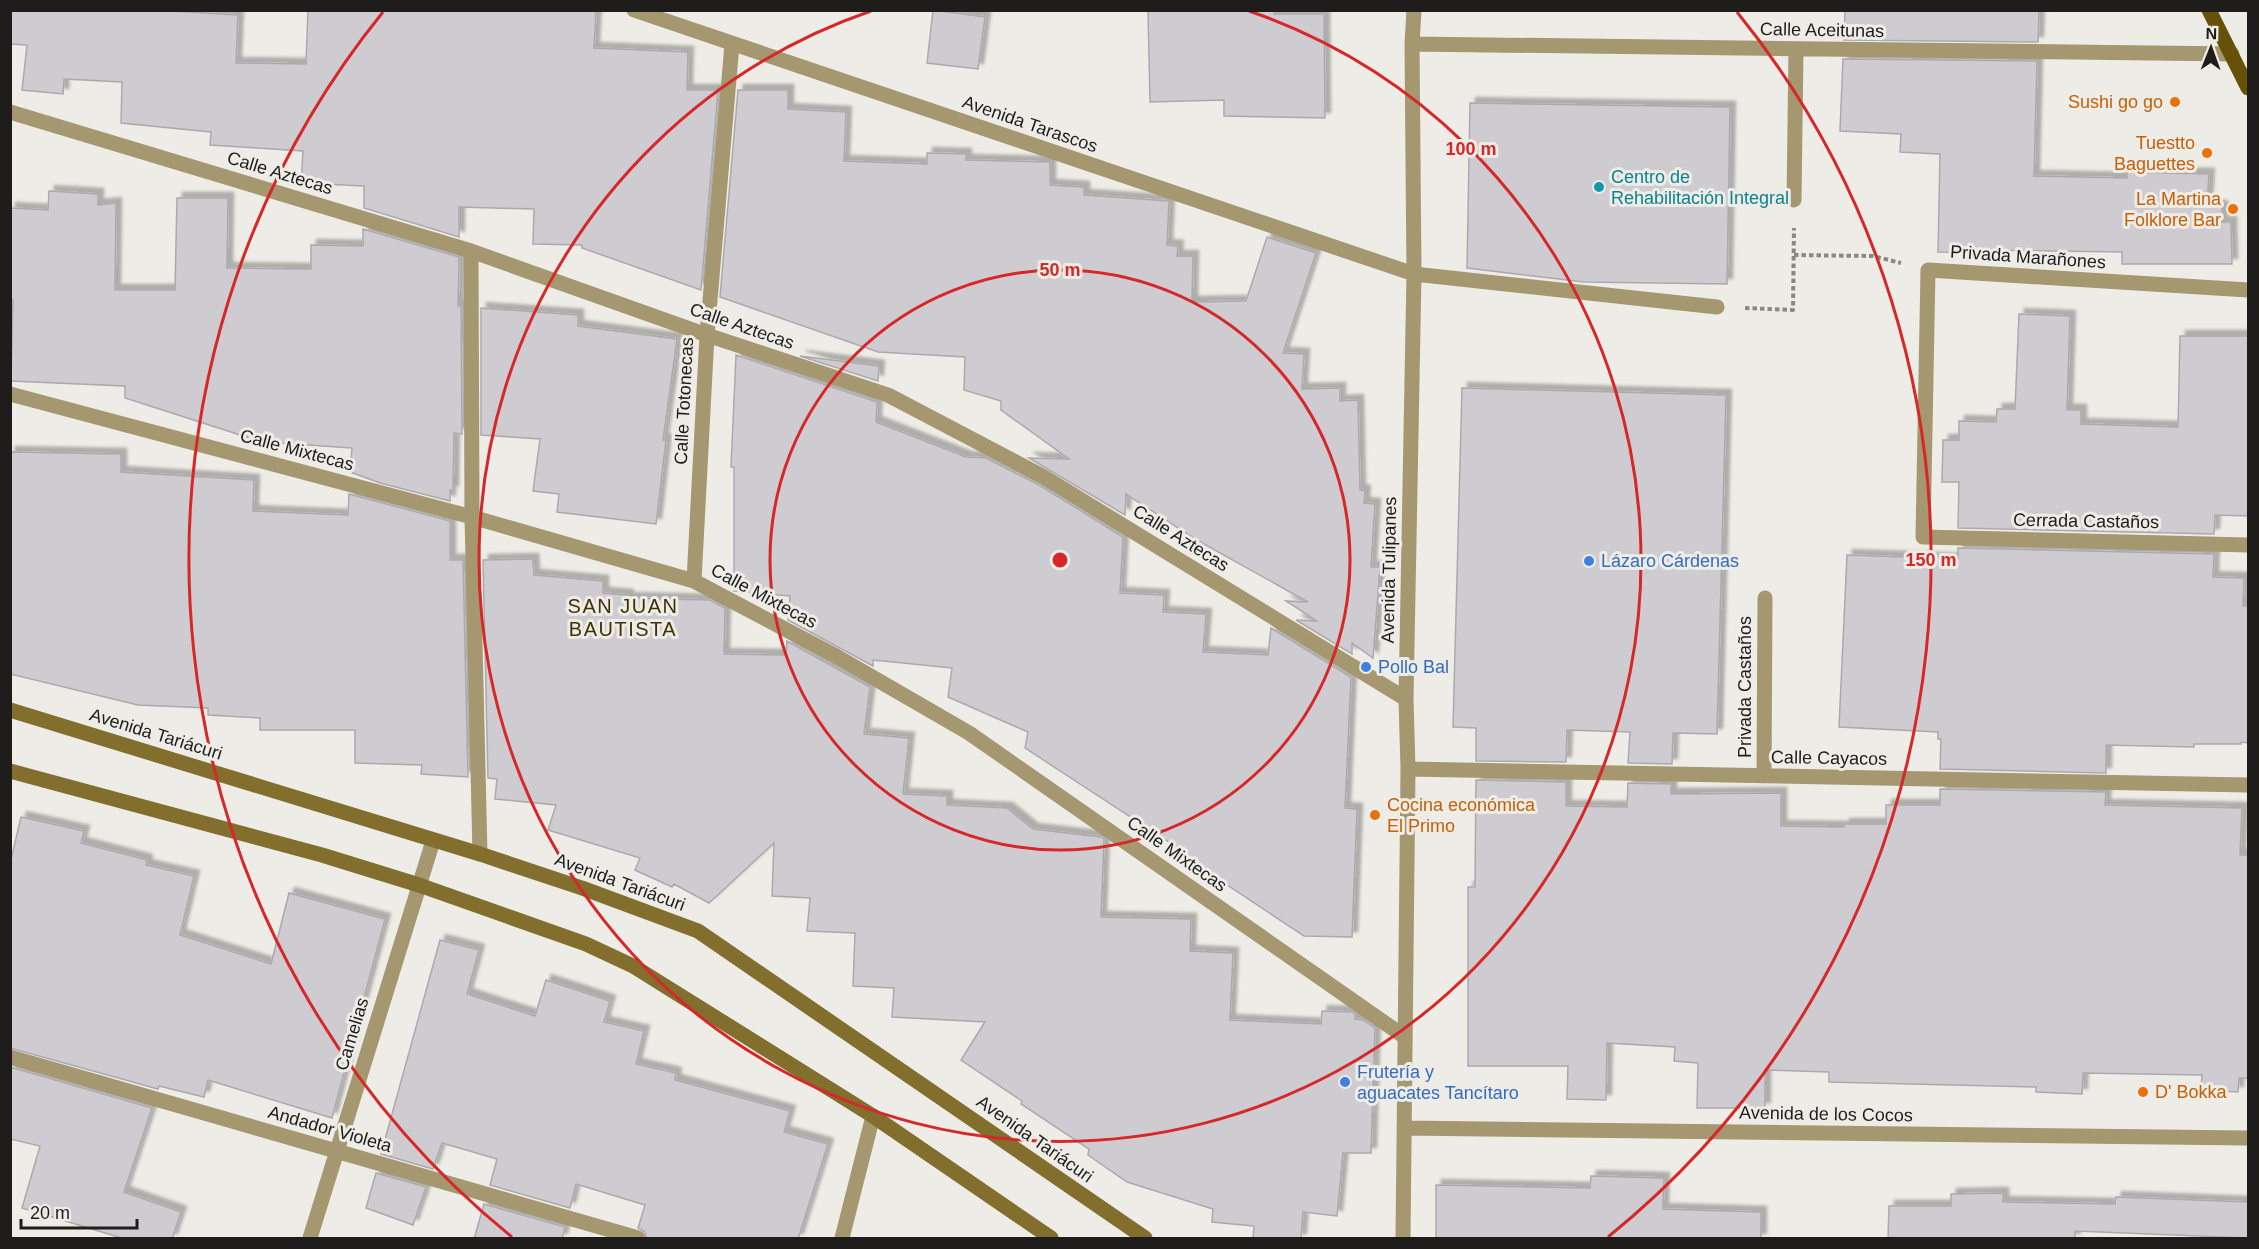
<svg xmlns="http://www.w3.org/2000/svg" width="2259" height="1249" font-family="Helvetica,sans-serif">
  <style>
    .building { fill: #cfccd1; stroke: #aca9ae; stroke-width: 1.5; filter: url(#shadow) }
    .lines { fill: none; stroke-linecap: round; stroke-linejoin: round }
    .path { stroke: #8a8884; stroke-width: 4; stroke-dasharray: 4.5 3; stroke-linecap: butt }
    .street { stroke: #a5976f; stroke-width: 15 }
    .secondary { stroke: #826e2d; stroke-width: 15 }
    .primary { stroke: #655208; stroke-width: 15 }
    .ring { fill: none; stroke: #d62828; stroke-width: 3 }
    .food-dot { fill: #e8710a; stroke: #eeece6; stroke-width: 2 }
    .culture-dot { fill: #0f9aa8; stroke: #eeece6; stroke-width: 2 }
    .shop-dot { fill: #3f7fe0; stroke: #eeece6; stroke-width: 2 }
    .labels { text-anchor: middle; stroke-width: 6; stroke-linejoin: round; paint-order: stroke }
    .street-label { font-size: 18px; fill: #1e1d1b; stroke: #eeece6 }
    .food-label { font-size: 18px; fill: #c56008; stroke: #eeece6; text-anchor: end }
    .culture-label { font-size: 18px; fill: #0d838f; stroke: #eeece6; text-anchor: start }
    .shop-label { font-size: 18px; fill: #366cbe; stroke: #eeece6; text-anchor: start }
    .neighbourhood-label { font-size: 20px; letter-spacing: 1.5px; fill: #3f3207; stroke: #eeece6 }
    .centre { fill: #d62828; stroke: #eeece6; stroke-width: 3 }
    .ring-label { font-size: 18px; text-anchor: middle; font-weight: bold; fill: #d62828; stroke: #eeece6; stroke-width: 6; stroke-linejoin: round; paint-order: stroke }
  </style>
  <defs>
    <filter id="shadow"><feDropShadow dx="5.5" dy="-5.5" stdDeviation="1.5" flood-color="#0004"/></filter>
  </defs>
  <rect width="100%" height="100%" fill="#eeece6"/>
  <path class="building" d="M10,10h144l84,5 -2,48 70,1 2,-54h288l-2,38 94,4 -1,38h31l-17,200 -119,-42v-3l-49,-1 1,-35 -75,-2v30l-95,-29v-22l-63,-3 2,-32 -93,-6 1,-13 -90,-9 1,-41 -58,-3 -1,15 -41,-4 5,-45 -17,-1z
    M933,10l52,7 -7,52 -51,-6z
    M1148,10h126v4h50l1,104 -101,-2v-16l-74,2z
    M1845,10h194l-1,32 -194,-2z
    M1843,59l194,2 -3,115 93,2v-6l82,2 -2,32h15v16h9l1,42h-110v-12l-128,-2v3l-56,-1 2,-98 -40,-2 1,-18 -61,-3z
    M738,90h50v19l58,3 -2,49 83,3v-11l39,1v6l84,2v23l34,2v8l85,6 -2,44 11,1 -1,10h16l-1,46 54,-1 21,-64 49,16 -33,100 21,1 -2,35 38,-1v13l18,-1 2,90 5,1 -1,12 11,1 -4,63h9l-7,91 -21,-15v11l-56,-34 21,1 -31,-20 22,1 -113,-63 -69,-45 -1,21 -96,-57 40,1 -68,-49v-9l-37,-11 1,-33 -87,-5 -158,-55z
    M1470,103l260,4 -3,177 -143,-2 -117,-14z
    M49,191l49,3v11l18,-2 -1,87h60l2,-92h51l-1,70 84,1v-24l52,1v-17l96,28 -1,49h3l1,128 -8,-1 -1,58 -3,-1v11l-70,-18 -30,-11 2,-24 -90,-6 -137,-44v-12l-114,-5 2,-81h-3v-92l38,2z
    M481,308l97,7v11l99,13 -14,101h3l-10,84 -99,-12 2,-18 -26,-3 7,-52 -59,-4z
    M2019,314l51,2 -3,94h14v14l97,3 2,-91h68v180l-33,-1 -1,19 -256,-6 1,-46h-17l1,-42h16v-19l37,1 1,-13h18z
    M736,355l141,47 -1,20 90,35 20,1 53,27 84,52 -3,56 44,2 -1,17 43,2 -3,38 65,3 3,-27 80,49 -6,131 12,1 -5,128 -48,-1 -80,-53 -49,-37 -150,-98 3,-16 -80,-35 4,-29 -79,-8v6l-85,-46 2,-24 -56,-5v-124h-3z
    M800,356l79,10 -1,15z
    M1462,388l264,7 -9,339 -44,-1 -1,31 -44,-1 2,-31 -63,-2 -1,32 -90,-1v-33l-23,-1z
    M10,452l111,2v18l133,8 -1,31 95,4 1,-21 101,27v39h13l5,217 -47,-3 1,-9 -67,-2v-33h-95v-12l-52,-3v-7l-70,-3 -128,-31z
    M1958,548l256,6 -1,23 31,1 -1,28h5v137l-7,-1v2h-47v3l-88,-2v28l-166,-4 1,-30h-3v-7l-99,-5 8,-172 111,4z
    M533,559l1,16 69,6v12l25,2v3l82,2 15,8 -1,46 62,1 1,-14 83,46 -6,47 45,4 -6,56 44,2v9l60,3 26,21 68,8 3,2 -3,78 90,2 -1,32 43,2 -3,67 91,4 1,-13 30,1 3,2v5l8,1 12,8 -4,125h-28l-6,63 -34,-4 -2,27h-48l1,-13 -42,-4 1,-13 -86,-27 -39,-27 1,-6 -68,-45 1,-3 -61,-41 24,-38 -93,-5 2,-29 -41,-2 2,-53 -48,-2 3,-33 -38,-2 2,-53 -65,60 -35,-19 -2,3 -37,-17 5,-12 -92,-28 8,-25 -61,-6 2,-20 -9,-1 -5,-218z
    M1476,780l90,2v24l61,1 1,-24 43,1v10l110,-1v33l63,1v-3h42v-19h54v-16l166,3 -1,13 137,3 -2,47h8v223h-9l-1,14 -37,-2 1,-15 -119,-2 -1,21 -46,-2v-5l-207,-5v-10l-64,-2v38h-68l1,-45 -24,-2 1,-14 -68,-4 -1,57 -39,-1 1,-33h-100v-179h7z
    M21,817l63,14 -3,12 66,17 -1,5 48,11 -14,59 91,29 18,-71 96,26 -53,199 -124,-38 -4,17 -45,-11 -1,3 -148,-41v-184z
    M440,940l39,10 -12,44 68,22 11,-36 64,21 -6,21 40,9 -8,33 40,9 -1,7 115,31 -6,21 44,12 -30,95h-151l-2,-7 -7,-4 7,-23 -69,-21 -6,24 -80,-23 7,-26 -55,-16 -9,26 -52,-15z
    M10,1067l142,41 -28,84 57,20 -9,27h-47l-103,-31 18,-62 -30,-7z
    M376,1173l50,14 -13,38 -47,-17z
    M1591,1176l73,2 -1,31 98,3v27h-325v-54l154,3z
    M2003,1193v9l112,2 1,-7 132,5v36l-173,-7v8h-187l1,-33h62v-12z
    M484,1204l81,23 -3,12h-88z"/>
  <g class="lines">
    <path class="path" d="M1794,255l79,1 28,7
      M1745,308l48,2 1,-82"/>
    <path class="street" d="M634,10l780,264 303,33
      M1412,44l820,10
      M10,112l461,139 236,84 181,60 156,82 362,222
      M1794,200l2,-151
      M471,251l1,266 8,337
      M2248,290l-320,-20 -5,267 325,8
      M10,394l462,123 222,64 142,75 133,77 436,304
      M694,581l13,-246 25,-291
      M1408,769l840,16
      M1764,776l1,-178
      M10,1057l628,181
      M1404,1128l844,10
      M310,1238l123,-397
      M842,1238l31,-122
      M1403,1238l5,-469 -2,-70 8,-425 -2,-230 2,-34"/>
    <path class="secondary" d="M10,710l470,144 102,34 116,43 447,307
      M10,771l312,84 97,30 167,59 47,22 240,150 178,122"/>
    <path class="primary" d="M2209,10l39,78"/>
  </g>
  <g class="ring">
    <circle cx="1060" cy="560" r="290"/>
    <path d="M1249 11A581 581 0 1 1 871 11"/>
    <path d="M512 1237A871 871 0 0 1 383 12M1737 12A871 871 0 0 1 1608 1237"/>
  </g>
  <g class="food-dot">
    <circle cx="2175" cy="102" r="6"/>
    <circle cx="2207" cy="153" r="6"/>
    <circle cx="2233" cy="209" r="6"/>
    <circle cx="1375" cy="815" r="6"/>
    <circle cx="2143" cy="1092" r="6"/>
  </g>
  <circle class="culture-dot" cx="1599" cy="187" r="6"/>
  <g class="shop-dot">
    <circle cx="1589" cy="561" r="6"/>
    <circle cx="1366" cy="667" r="6"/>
    <circle cx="1345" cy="1082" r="6"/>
  </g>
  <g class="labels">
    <g class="street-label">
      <text transform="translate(1822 30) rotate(1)" y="6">Calle Aceitunas</text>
      <text transform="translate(1030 124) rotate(19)" y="6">Avenida Tarascos</text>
      <text transform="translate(280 173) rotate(17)" y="6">Calle Aztecas</text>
      <text transform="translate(2028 257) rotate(4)" y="6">Privada Marañones</text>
      <text transform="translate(742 326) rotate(19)" y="6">Calle Aztecas</text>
      <text transform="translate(684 401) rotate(-87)" y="6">Calle Totonecas</text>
      <text transform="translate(297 450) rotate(15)" y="6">Calle Mixtecas</text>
      <text transform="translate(2086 521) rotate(1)" y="6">Cerrada Castaños</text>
      <text transform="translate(1181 538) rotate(32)" y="6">Calle Aztecas</text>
      <text transform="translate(1389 570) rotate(-89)" y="6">Avenida Tulipanes</text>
      <text transform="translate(764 596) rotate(28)" y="6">Calle Mixtecas</text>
      <text transform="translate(1745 687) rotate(-90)" y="6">Privada Castaños</text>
      <text transform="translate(156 734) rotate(17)" y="6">Avenida Tariácuri</text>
      <text transform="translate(1829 758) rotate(1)" y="6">Calle Cayacos</text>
      <text transform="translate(1177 854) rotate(35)" y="6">Calle Mixtecas</text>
      <text transform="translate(620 882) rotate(20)" y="6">Avenida Tariácuri</text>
      <text transform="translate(352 1034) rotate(-73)" y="6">Camelias</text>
      <text transform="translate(1826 1114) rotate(1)" y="6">Avenida de los Cocos</text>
      <text transform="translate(330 1129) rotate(16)" y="6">Andador Violeta</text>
      <text transform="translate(1035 1139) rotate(35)" y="6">Avenida Tariácuri</text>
    </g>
    <g class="food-label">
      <text x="2163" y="108">Sushi go go</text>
      <text x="2195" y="149">Tuestto<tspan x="2195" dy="21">Baguettes</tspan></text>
      <text x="2221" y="205">La Martina<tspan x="2221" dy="21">Folklore Bar</tspan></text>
      <text x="1387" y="811" text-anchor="start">Cocina económica<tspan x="1387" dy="21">El Primo</tspan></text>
      <text x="2155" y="1098" text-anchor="start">D' Bokka</text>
    </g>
    <g class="culture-label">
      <text x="1611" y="183">Centro de<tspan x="1611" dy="21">Rehabilitación Integral</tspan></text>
    </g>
    <g class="shop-label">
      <text x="1601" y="567">Lázaro Cárdenas</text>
      <text x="1378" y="673">Pollo Bal</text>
      <text x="1357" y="1078">Frutería y<tspan x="1357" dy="21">aguacates Tancítaro</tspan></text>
    </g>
    <g class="neighbourhood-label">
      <text x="623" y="613">SAN JUAN<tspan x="623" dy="23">BAUTISTA</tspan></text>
    </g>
  </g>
  <circle cx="1060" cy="560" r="9" class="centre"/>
  <g class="ring-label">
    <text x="1471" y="155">100 m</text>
    <text x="1060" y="276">50 m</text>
    <text x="1931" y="566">150 m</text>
  </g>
  <rect width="2259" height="1249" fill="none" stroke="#1e1d1b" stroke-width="24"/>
  <g transform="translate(2211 48) rotate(1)" stroke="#eeece6" stroke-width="4.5" paint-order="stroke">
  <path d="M0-4.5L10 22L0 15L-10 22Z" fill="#1e1d1b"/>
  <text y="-9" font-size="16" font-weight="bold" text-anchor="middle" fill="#1e1d1b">N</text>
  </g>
  <path d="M21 1219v9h116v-9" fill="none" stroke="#1e1d1b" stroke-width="3"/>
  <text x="30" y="1219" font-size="18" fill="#1e1d1b" stroke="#eeece6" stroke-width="4.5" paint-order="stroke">20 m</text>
</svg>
